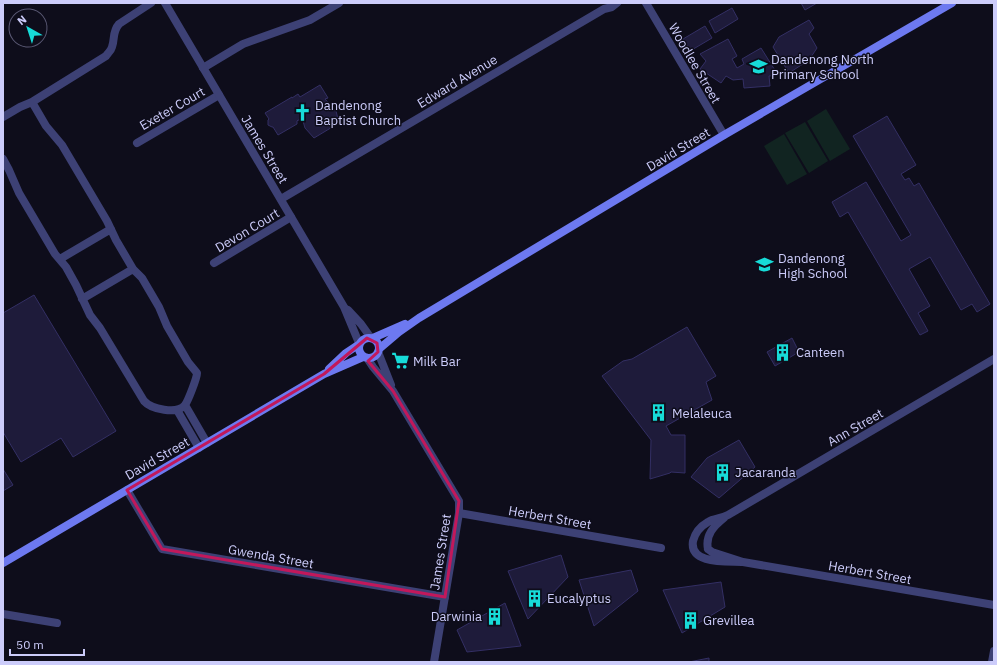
<svg xmlns="http://www.w3.org/2000/svg" width="997" height="665" font-family="'IBM Plex Sans',sans-serif">
  <style>
    .green { fill: #112421 }
    .building { fill: #1e1b3a; stroke: #332f64 }
    .lines { fill: none; stroke-linecap: round; stroke-linejoin: round }
    .minor { stroke: #3d4175; stroke-width: 8 }
    .tertiary { stroke: #3d4175; stroke-width: 8 }
    .secondary { stroke: #6d79f0; stroke-width: 8 }
    .marked { fill: none; stroke: #c2185b; stroke-width: 3; stroke-linejoin: round }
    .labels { text-anchor: middle; stroke-width: 3; stroke-linejoin: round; paint-order: stroke }
    .poi-label { font-size: 13px; fill: #ccccfa; stroke: #0e0d1b; text-anchor: start }
    .street-label { font-size: 13px; fill: #ccccfa; stroke: #0e0d1b }
  </style>
  <rect width="100%" height="100%" fill="#0e0d1b"/>
  <path class="green" d="M826,109l24,40 -20,12 -23,-40z
    M805,122l23,39 -19,12 -24,-40z
    M784,134l23,40 -20,11 -23,-39z"/>
  <path class="building" d="M801,3h16l-12,7z
    M732,8l6,11 -23,14 -6,-12z
    M809,20l5,8 -5,6 8,14 -8,12 -20,13 -16,-26 6,-10z
    M705,26l7,12 -22,13 -7,-12z
    M728,39l9,17 -5,3 5,9 7,-4 -2,-5 19,-11 17,27 -9,1 1,10 -26,2 -1,-9 -10,1 -7,-4 -5,7 -21,-14 6,-8 -6,-7z
    M320,85l8,13 -3,1 11,12 3,12 -25,15 -9,-10 -2,-7 -5,-1 -1,1v3l-19,11 -5,-8h-1l-4,-2v-5l1,-1 -4,-6 27,-16v1l6,-4 2,3z
    M887,116l29,49 -15,9 4,6 4,-2 5,8 5,-3 71,121 -13,8 -5,-8 -11,6 -31,-53 -21,12 21,37 -12,7 10,18 -8,4 -72,-123 -8,5 -8,-15 34,-20 35,59 10,-6 -58,-99z
    M34,295l82,136 -43,26 -12,-19 -40,24 -18,-30v-119z
    M687,327l29,49 -10,6 6,18 -46,26 5,9h14v38l-14,-1 -1,1 -20,6 1,-39 -49,-64 21,-15 9,-2z
    M792,338l7,14 -24,14 -8,-14z
    M739,440l16,27 -36,31 -28,-21 16,-19z
    M3,469l10,16 -10,6z
    M561,555l7,22 -40,42 -20,-48z
    M631,570l7,21 -44,35 -15,-46z
    M721,582l4,25 -43,26 -19,-43z
    M505,603l16,43 -54,6 -10,-22z
    M709,658v4h-20z"/>
  <g class="lines">
    <path class="minor" d="M646,3l78,132
      M203,68l40,-24 67,-24 29,-17
      M3,117l17,-10 12,-5 74,-46c2,-3 5,-5 6,-9 3,-8 0,-15 7,-23l32,-21
      M137,143l82,-48
      M3,159l6,11 10,23 36,61 11,13 10,18 14,30 10,13 44,73c7,8 33,14 41,4 3,-4 12,-27 12,-32l-9,-11 -21,-36 -8,-19 -17,-29 -9,-9 -17,-29 -9,-19 -45,-76 -16,-19 -14,-24
      M281,199l323,-190 8,-2 5,-4
      M60,259l51,-30
      M214,263l77,-46
      M82,299l51,-30
      M185,405l22,38
      M177,410l22,38
      M127,490l35,59 283,48
      M459,513l202,35
      M708,549l4,3 31,10 251,43
      M708,549c-3,-14 6,-23 16,-31
      M743,562c-15,-1 -54,3 -50,-21 2,-8 8,-15 15,-19 6,-4 13,-3 20,-7l266,-156
      M3,614l54,9
      M992,662l2,-11"/>
    <path class="tertiary" d="M165,3l179,304 15,36
      M348,310l13,14 10,14
      M378,352l13,33
      M367,358l6,9 20,24 66,110v12l-25,149"/>
    <path class="secondary" d="M359 348a10 10 0 1 1 20 0a10 10 0 1 1-20 0Z
      M373,338l32,-14
      M379,349l20,-17 20,-14 305,-183 228,-132
      M329,369l17,-16 12,-8
      M3,563l321,-189 39,-17"/>
  </g>
  <path class="marked" d="M367,338l10,5 1,9 -10,9 25,30 66,110 -14,96 -283,-48 -35,-59 197,-116z"/>
  <defs>
    <symbol id="school-bare" viewBox="-9 -9 18 18"><path d="M0-5L7-2L0 1L-7-2ZM-4 1L0 2.5L4 1V4Q0 6-4 4Z" fill="#17dbd8" stroke="#0e0d1b" stroke-width="2.5" paint-order="stroke"/></symbol>
    <symbol id="church-bare" viewBox="-9 -9 18 18"><path d="M-1.2-6h2.4v3.5h3.3v2.4h-3.3V6h-2.4V-.1h-3.3v-2.4h3.3Z" fill="#17dbd8" stroke="#0e0d1b" stroke-width="2.5" paint-order="stroke"/></symbol>
    <symbol id="building-bare" viewBox="-9 -9 18 18"><path d="M-4-6H4V6H1V3H-1V6H-4ZM-2.5-4.3h1.7v1.8h-1.7ZM.8-4.3h1.7v1.8H.8ZM-2.5-1h1.7V.8h-1.7ZM.8-1h1.7V.8H.8Z" fill="#17dbd8" stroke="#0e0d1b" stroke-width="2.5" paint-order="stroke"/></symbol>
    <symbol id="supermarket-bare" viewBox="-9 -9 18 18"><path d="M-6-5.5h2.5l.6 2H6L4.5 2H-2.5L-4.4-4H-6ZM-1.5 3.2a1.3 1.3 0 1 0 .1 0ZM3 3.2a1.3 1.3 0 1 0 .1 0Z" fill="#17dbd8" stroke="#0e0d1b" stroke-width="2.5" paint-order="stroke"/></symbol>
  </defs>
  <g fill-rule="evenodd">
    <use href="#school-bare" x="746" y="54" width="25" height="25"/>
    <use href="#church-bare" x="290" y="100" width="25" height="25"/>
    <use href="#school-bare" x="752" y="252" width="25" height="25"/>
    <use href="#building-bare" x="770" y="340" width="25" height="25"/>
    <use href="#supermarket-bare" x="388" y="348" width="25" height="25"/>
    <use href="#building-bare" x="646" y="400" width="25" height="25"/>
    <use href="#building-bare" x="710" y="460" width="25" height="25"/>
    <use href="#building-bare" x="522" y="586" width="25" height="25"/>
    <use href="#building-bare" x="482" y="604" width="25" height="25"/>
    <use href="#building-bare" x="678" y="608" width="25" height="25"/>
  </g>
  <g class="labels">
    <g class="poi-label">
      <text x="771" y="64">Dandenong North<tspan x="771" dy="15">Primary School</tspan></text>
      <text x="315" y="110">Dandenong<tspan x="315" dy="15">Baptist Church</tspan></text>
      <text x="778" y="263">Dandenong<tspan x="778" dy="15">High School</tspan></text>
      <text x="796" y="357">Canteen</text>
      <text x="413" y="366">Milk Bar</text>
      <text x="672" y="418">Melaleuca</text>
      <text x="735" y="477">Jacaranda</text>
      <text x="547" y="603">Eucalyptus</text>
      <text x="482" y="621" text-anchor="end">Darwinia</text>
      <text x="703" y="625">Grevillea</text>
    </g>
    <g class="street-label">
      <text transform="translate(695 63) rotate(60)" y="5">Woodlee Street</text>
      <text transform="translate(457 81) rotate(-31)" y="5">Edward Avenue</text>
      <text transform="translate(172 108) rotate(-30)" y="5">Exeter Court</text>
      <text transform="translate(265 149) rotate(59)" y="5">James Street</text>
      <text transform="translate(678 149) rotate(-31)" y="5">David Street</text>
      <text transform="translate(247 230) rotate(-31)" y="5">Devon Court</text>
      <text transform="translate(855 427) rotate(-30)" y="5">Ann Street</text>
      <text transform="translate(157 458) rotate(-30)" y="5">David Street</text>
      <text transform="translate(550 517) rotate(10)" y="5">Herbert Street</text>
      <text transform="translate(440 552) rotate(-81)" y="5">James Street</text>
      <text transform="translate(271 556) rotate(10)" y="5">Gwenda Street</text>
      <text transform="translate(870 572) rotate(10)" y="5">Herbert Street</text>
    </g>
  </g>
  <rect width="997" height="665" fill="none" stroke="#ccccfa" stroke-width="8"/>
  <g transform="translate(28 28) rotate(321)"><circle r="19" fill="#0e0d1b" stroke="#5a5974"/>
  <path d="M0-3L7 15L0 10L-7 15Z" fill="#17dbd8"/>
  <text y="-6" font-size="11" font-weight="bold" text-anchor="middle" fill="#ccccfa">N</text>
  </g>
  <path d="M10 649v6h74v-6" fill="none" stroke="#ccccfa" stroke-width="2"/>
  <text x="16" y="649" font-size="12" fill="#ccccfa" stroke="#0e0d1b" stroke-width="3" paint-order="stroke">50 m</text>
</svg>
